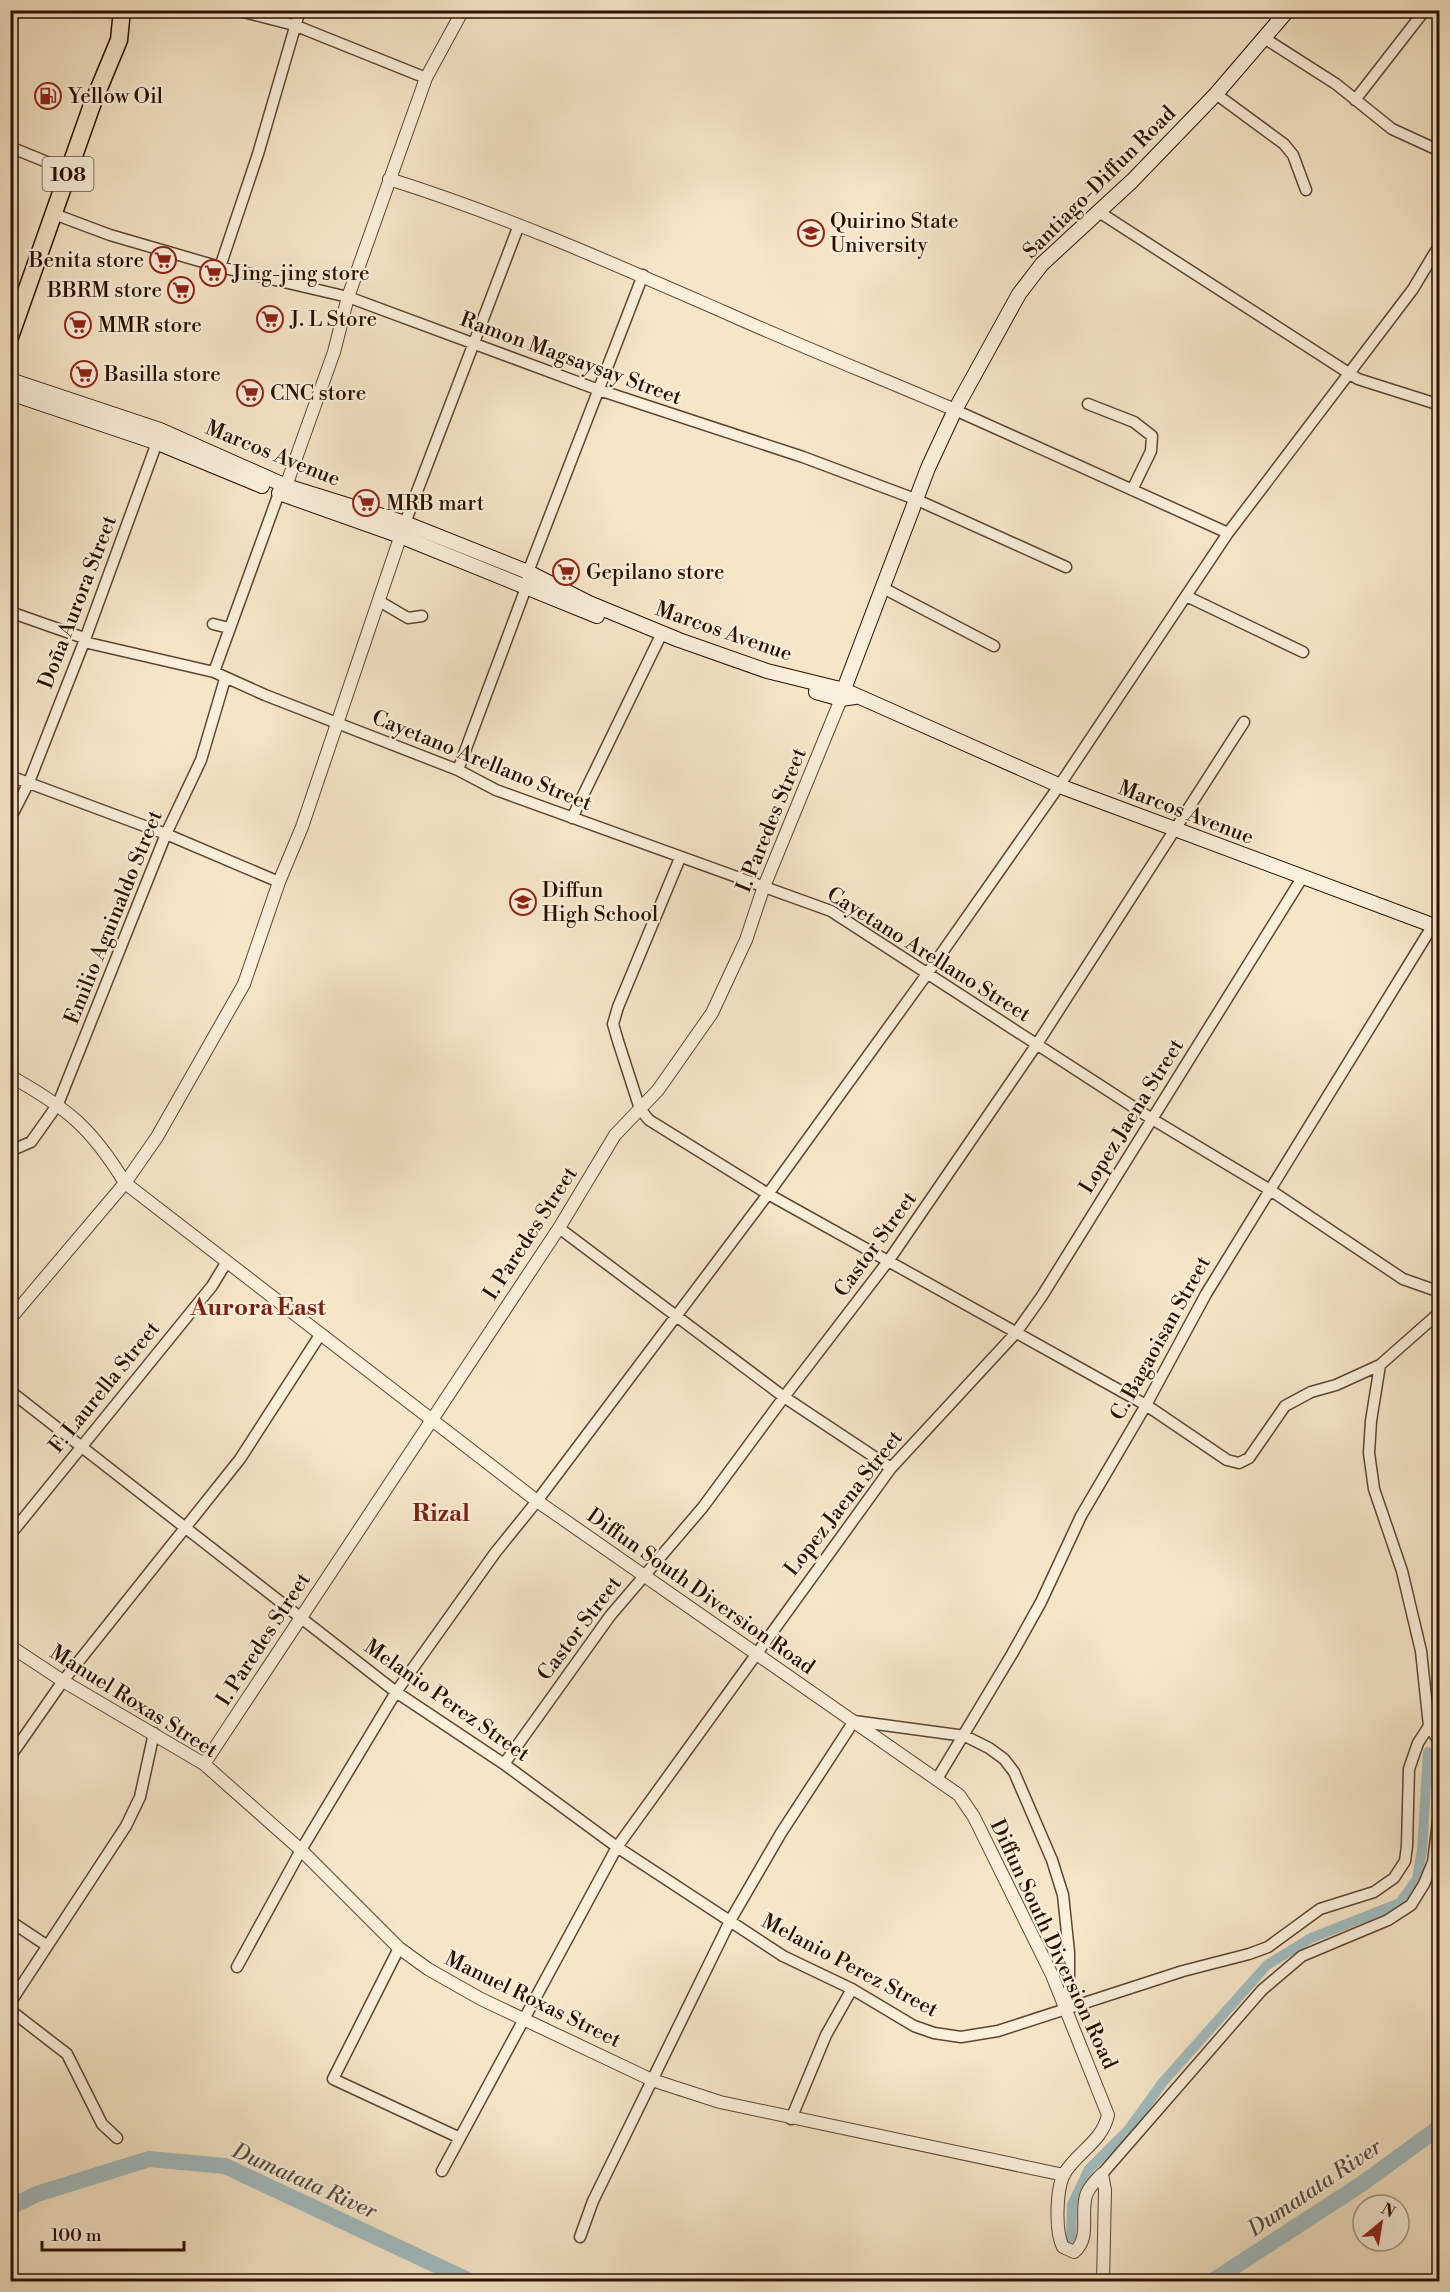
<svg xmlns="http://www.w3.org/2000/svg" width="1450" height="2292" font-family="'Libre Bodoni',serif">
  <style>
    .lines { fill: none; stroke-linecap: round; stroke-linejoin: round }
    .canal { stroke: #a2bdc1; stroke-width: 10 }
    .river { stroke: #a2bdc1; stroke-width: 16 }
    .minor-casing { stroke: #5d4532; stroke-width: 13 }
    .tertiary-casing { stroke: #5d4532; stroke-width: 14 }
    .secondary-casing { stroke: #2a0f00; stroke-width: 16 }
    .primary-casing { stroke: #2a0f00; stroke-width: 19 }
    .minor { stroke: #f9efdb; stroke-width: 10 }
    .tertiary { stroke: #f9efdb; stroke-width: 12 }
    .secondary { stroke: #f9efdb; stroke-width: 14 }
    .primary { stroke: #f6e6c8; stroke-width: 16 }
    .labels { text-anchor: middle; stroke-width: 4.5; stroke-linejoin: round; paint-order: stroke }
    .shield { fill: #f9efdb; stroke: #685242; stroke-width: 1.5 }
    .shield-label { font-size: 20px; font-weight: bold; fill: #2a0f00 }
    .poi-label { font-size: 21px; fill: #2a0f00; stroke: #f9efdb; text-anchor: start }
    .street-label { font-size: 21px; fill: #2a0f00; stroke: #f9efdb }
    .water-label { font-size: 22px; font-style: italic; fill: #544c44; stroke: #f9efdb }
    .quarter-label { font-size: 24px; font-weight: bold; fill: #7a1f14; stroke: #f9efdb }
  </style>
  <rect width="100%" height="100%" fill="#f6e6c8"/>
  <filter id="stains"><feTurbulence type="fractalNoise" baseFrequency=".00333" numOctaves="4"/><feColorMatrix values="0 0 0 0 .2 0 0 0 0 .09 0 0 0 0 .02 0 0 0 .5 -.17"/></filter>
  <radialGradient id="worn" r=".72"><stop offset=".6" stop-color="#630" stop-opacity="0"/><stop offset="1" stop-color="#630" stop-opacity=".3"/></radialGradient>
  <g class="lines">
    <path class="canal" d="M1071,2243l1,-38 17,-36 40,-40 34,-47 104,-117 44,-27 89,-35 17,-24 5,-29 6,-98"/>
    <path class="river" d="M10,2207l27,-13 112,-35 76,7 247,116
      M1211,2282l149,-97 80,-58"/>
    <defs>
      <path id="minor" d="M236,10l58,15 132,53
        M1264,38l72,46 56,45 48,22
        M1216,94l68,50 9,11 13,35
        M1355,100l70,-90
        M10,147l59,24
        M1099,212l259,167 82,26
        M54,214l56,21 110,32 128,30 251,93 204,67 112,42 151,68
        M220,267l38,-113 42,-144
        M1088,404l46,18 18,14 -1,15 -19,39
        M955,410l273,123
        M405,523l114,-298
        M883,588l111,58
        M1186,596l117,56
        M379,601l29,17 14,-2
        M10,612l74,26
        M213,624l16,4
        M84,642l130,30 51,23 193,75 38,20 335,121 321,208 118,71 133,89 37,13
        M214,672l65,-179 5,-5
        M458,770l69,-185 1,-13 115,-297
        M10,776l156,58 113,48
        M572,818l90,-185
        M10,819l19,-37 55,-140 75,-205
        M680,858l-62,149 -5,17 5,17 22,68 9,11 119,74 378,211 81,55 12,3 10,-5 36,-52 26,-14 25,-7 44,-20 60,-53
        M10,1151l21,-9 27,-38 108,-270 35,-74 24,-81
        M559,1228l225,169 107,71
        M10,1391l386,301 108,72 113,83 166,109 69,33 62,37 20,7 27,4 37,-6 185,-60 66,-17 19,-7 52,-38 54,-17 20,-14 11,-17 2,-15 2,-77 9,-26 11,-17 -8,-75 -19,-80 -28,-82 -5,-36 2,-32 9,-56
        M10,1535l202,-249 14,-23
        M1429,1726l11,17
        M10,1757l53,-76 177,-222 80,-124
        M504,1764l106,-148 93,-109 81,-110 105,-137 148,-216 207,-322
        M937,1779l75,-125 29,-52 40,-86 65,-111 60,-111 227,-369
        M10,1921l36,24
        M399,1948l-66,131 127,59
        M237,1967l64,-117 95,-158 99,-139 42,-52 231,-307 159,-220 132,-188 169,-253 185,-244 27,-45
        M10,2003l116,-177 14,-29 14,-64
        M10,2010l57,44 35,70 15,14
        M791,2119l35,-84 26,-46
        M442,2171l175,-324 274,-379 124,-134 27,-38 260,-418
        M1102,2174l160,-184 40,-34 86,-36 23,-15 13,-21 9,-22 7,-57
        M580,2237l13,-36 137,-280 51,-88 73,-112 111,15 24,12 15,11 10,13 38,88 11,35 6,57v57"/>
      <path id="tertiary" d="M389,179c115,36 225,85 335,133 76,34 154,65 231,98
        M286,486l48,-134 14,-55 78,-219 37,-68
        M10,1076c57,32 81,51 115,107l412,318 422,294 15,22 78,158 56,140c-6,27 -31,37 -44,59 -8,16 -9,58 -1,73l11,5c18,-14 5,-41 13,-59 3,-7 10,-14 15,-19l3,16 -2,92
        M10,1319l115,-136 32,-46 87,-153 35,-102 23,-55 103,-304
        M10,1646l53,35 141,83 97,86 98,98 29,21 53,30 171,81 68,22 344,73
        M204,1764l355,-536 56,-93 43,-45 54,-77 34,-73 17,-51 78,-190"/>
      <path id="secondary" d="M10,380l150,50 126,56 119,37 123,49 61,31 90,37 88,31 77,19 221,98 375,140
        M10,393l148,50 104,43
        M279,493l121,43 197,80
        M816,692l25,7 14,-2
        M841,697l87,-229 27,-58 64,-116 23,-30 90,-83 84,-87 72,-84"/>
      <path id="primary" d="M10,337l82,-232 27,-65 3,-30"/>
    </defs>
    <use href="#minor" class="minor-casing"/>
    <use href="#tertiary" class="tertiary-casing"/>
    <use href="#secondary" class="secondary-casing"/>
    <use href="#primary" class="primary-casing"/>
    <use href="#minor" class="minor"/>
    <use href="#tertiary" class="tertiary"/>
    <use href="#secondary" class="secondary"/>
    <use href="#primary" class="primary"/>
  </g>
  <defs>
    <symbol id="fuel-ring" viewBox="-11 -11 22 22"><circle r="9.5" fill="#f9efdb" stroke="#8f2418" stroke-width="1.5"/><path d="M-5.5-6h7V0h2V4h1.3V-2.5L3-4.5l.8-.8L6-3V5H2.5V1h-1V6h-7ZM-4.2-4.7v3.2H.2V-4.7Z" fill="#8f2418"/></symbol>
    <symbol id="university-ring" viewBox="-11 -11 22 22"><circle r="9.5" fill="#f9efdb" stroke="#8f2418" stroke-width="1.5"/><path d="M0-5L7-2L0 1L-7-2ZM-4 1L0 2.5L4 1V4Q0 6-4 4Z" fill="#8f2418"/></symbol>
    <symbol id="supermarket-ring" viewBox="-11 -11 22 22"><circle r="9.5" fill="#f9efdb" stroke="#8f2418" stroke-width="1.5"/><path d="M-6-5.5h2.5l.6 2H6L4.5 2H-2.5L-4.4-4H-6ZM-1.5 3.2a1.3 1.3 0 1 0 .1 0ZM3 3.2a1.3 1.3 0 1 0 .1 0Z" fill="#8f2418"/></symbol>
    <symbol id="school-ring" viewBox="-11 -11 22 22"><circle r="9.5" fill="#f9efdb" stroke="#8f2418" stroke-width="1.5"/><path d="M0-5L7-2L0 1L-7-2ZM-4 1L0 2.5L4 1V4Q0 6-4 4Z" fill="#8f2418"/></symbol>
  </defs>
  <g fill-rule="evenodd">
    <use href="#fuel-ring" x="33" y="81" width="30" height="30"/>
    <use href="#university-ring" x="796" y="218" width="30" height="30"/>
    <use href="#supermarket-ring" x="148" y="245" width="30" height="30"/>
    <use href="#supermarket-ring" x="198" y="258" width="30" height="30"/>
    <use href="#supermarket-ring" x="166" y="275" width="30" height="30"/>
    <use href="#supermarket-ring" x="255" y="304" width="30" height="30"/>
    <use href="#supermarket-ring" x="63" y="310" width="30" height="30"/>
    <use href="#supermarket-ring" x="69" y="359" width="30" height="30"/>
    <use href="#supermarket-ring" x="235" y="378" width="30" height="30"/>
    <use href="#supermarket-ring" x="351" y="488" width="30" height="30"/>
    <use href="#supermarket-ring" x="551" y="557" width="30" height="30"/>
    <use href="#school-ring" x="508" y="887" width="30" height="30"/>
  </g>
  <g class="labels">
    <rect class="shield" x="42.5" y="157" width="51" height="34" rx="4.5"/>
    <g class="shield-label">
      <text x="68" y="181">108</text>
    </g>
    <g class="poi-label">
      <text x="68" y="103">Yellow Oil</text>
      <text x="830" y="228">Quirino State<tspan x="830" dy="24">University</tspan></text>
      <text x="144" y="267" text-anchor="end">Benita store</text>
      <text x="232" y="280">Jing-jing store</text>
      <text x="162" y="297" text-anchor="end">BBRM store</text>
      <text x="290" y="326">J. L Store</text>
      <text x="98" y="332">MMR store</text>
      <text x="104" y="381">Basilla store</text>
      <text x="270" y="400">CNC store</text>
      <text x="386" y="510">MRB mart</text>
      <text x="586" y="579">Gepilano store</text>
      <text x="542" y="897">Diffun<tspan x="542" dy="24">High School</tspan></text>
    </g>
    <g class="street-label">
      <text transform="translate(1099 182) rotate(-45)" y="7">Santiago-Diffun Road</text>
      <text transform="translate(571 358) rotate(20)" y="7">Ramon Magsaysay Street</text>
      <text transform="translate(273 453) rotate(22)" y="7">Marcos Avenue</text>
      <text transform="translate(77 602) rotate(-69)" y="7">Doña Aurora Street</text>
      <text transform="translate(724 631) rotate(19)" y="7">Marcos Avenue</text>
      <text transform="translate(482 760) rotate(22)" y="7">Cayetano Arellano Street</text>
      <text transform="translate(1186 812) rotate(21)" y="7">Marcos Avenue</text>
      <text transform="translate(771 820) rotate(-68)" y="7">I. Paredes Street</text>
      <text transform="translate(113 917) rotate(-68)" y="7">Emilio Aguinaldo Street</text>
      <text transform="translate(929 954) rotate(32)" y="7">Cayetano Arellano Street</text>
      <text transform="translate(1131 1116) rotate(-58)" y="7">Lopez Jaena Street</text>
      <text transform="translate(530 1233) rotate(-57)" y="7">I. Paredes Street</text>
      <text transform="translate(875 1244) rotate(-54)" y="7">Castor Street</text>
      <text transform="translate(1160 1338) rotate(-61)" y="7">C. Bagaoisan Street</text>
      <text transform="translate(104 1387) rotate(-51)" y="7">F. Laurella Street</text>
      <text transform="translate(843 1503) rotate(-52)" y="7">Lopez Jaena Street</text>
      <text transform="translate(701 1591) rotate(35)" y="7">Diffun South Diversion Road</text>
      <text transform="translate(579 1628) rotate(-53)" y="7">Castor Street</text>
      <text transform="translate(263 1639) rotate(-57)" y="7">I. Paredes Street</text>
      <text transform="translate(447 1700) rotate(35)" y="7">Melanio Perez Street</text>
      <text transform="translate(134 1701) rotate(32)" y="7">Manuel Roxas Street</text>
      <text transform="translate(1054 1944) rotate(65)" y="7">Diffun South Diversion Road</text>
      <text transform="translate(850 1965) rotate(28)" y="7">Melanio Perez Street</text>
      <text transform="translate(533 1999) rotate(26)" y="7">Manuel Roxas Street</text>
    </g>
    <g class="water-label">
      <text transform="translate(305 2180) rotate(24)" y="8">Dumatata River</text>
      <text transform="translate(1314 2187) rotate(-34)" y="8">Dumatata River</text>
    </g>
    <g class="quarter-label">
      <text x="258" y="1315">Aurora East</text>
      <text x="441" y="1521">Rizal</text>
    </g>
  </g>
  <rect width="1450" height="2292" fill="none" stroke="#f6e6c8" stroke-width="36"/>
  <rect x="12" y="12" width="1426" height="2268" fill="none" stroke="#2a0f00" stroke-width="3"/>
  <rect x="18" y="18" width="1414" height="2256" fill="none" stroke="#2a0f00" stroke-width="1.5"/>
  <g transform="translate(1381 2223) rotate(30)"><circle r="28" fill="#f9efdb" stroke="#a69583" stroke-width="1.5"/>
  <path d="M0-4.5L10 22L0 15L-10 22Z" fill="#8f2418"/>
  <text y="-9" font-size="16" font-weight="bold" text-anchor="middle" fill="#2a0f00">N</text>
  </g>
  <path d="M42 2241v9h142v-9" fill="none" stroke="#2a0f00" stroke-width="3"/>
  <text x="51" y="2241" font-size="18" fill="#2a0f00" stroke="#f9efdb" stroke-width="4.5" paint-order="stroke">100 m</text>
  <rect width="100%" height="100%" filter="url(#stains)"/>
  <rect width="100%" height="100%" fill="url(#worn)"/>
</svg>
